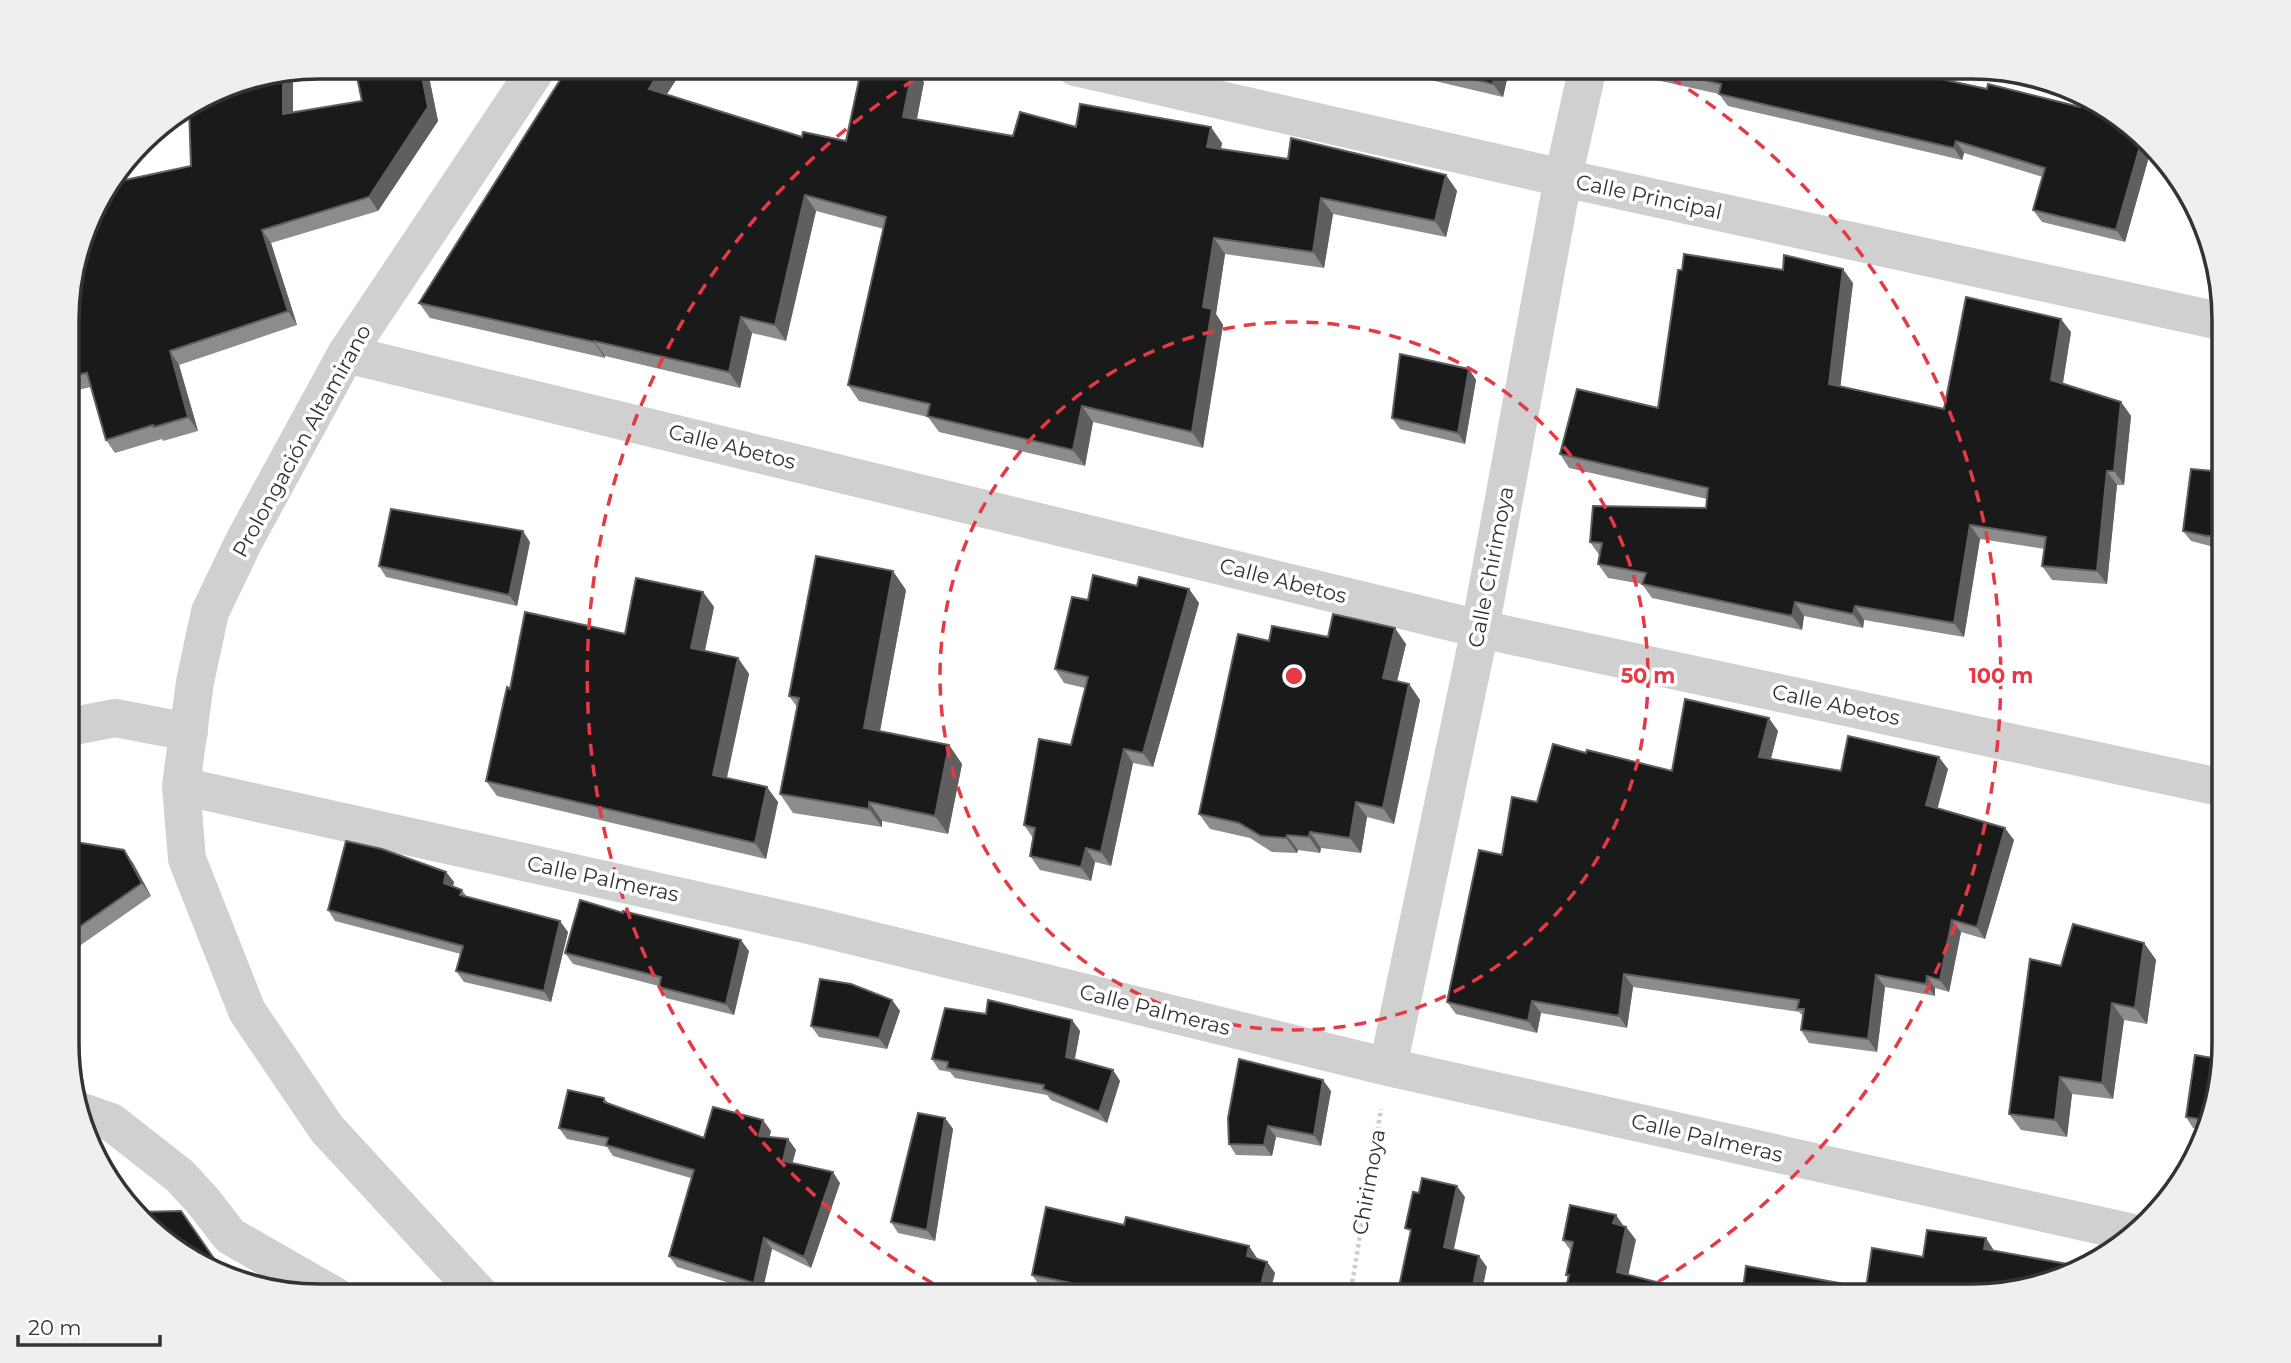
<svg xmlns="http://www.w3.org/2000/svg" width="2291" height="1363" font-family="Montserrat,sans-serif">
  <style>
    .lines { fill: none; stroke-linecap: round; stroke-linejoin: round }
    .path { stroke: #cdcdcd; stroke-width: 4.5; stroke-dasharray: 3.5 3.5; stroke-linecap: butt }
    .minor { stroke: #d0d0d0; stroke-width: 38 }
    .wall { fill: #8c8c8c }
    .shaded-wall { fill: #5f5f5f }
    .building { fill: #1a1a1a; stroke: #5f5f5f; stroke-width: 2 }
    .ring { fill: none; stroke: #e63946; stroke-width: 3.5; stroke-dasharray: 12 9 }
    .labels { text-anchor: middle; stroke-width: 7; stroke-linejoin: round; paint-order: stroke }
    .street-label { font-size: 21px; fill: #333; stroke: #fff }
    .rim { fill: none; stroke: #333; stroke-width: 3.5 }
    .centre { fill: #e63946; stroke: #fff; stroke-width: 3.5 }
    .ring-label { font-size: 21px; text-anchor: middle; font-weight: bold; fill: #e63946; stroke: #fff; stroke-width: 7; stroke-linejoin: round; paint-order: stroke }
  </style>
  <rect width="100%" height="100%" fill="#fff"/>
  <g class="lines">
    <path class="path" d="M1350,1296l31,-187"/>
    <path class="minor" d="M1075,67l488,111 661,144
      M346,354l1134,275 744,159
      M69,727l46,-9 74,14
      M181,786l632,140 575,141 741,165
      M1388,1067l92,-438 83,-451 25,-111
      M82,1112l29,10 69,54 23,25 27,35 105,60
      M481,1296l-154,-167 -80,-118 -60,-152 -6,-73 14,-104 15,-70 34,-71 102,-187 192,-287"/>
  </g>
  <path class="wall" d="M380,66h44l4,6 10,49 -60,90 -107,32 26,82 -118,40 19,66 -35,10 -1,-2 -47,14 -9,-13 -15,-53 -22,5v-105l122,-121 102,-84v31l69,-12z
    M569,66h116l-19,29 136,42 44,4 78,-59 -7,37 96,17 63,-9 146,16 -1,6 67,10 158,16 11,16 -11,46 -113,-23 -9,54 -99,-14 -9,60 7,11 -20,123 -110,-26 -8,44 -146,-34 -11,-15 -69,-16 -11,-16 36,-156 -68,-18 -30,130 -34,-8 -12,55 -135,-32v2l-175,-40 -11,-15z
    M1400,66h110l-7,31 -98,-23z
    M1639,66h267l-1,5 82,18 93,18 18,-6 52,52 -25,89 -83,-20 -9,-12 10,-33 -79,-24 -2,7 -234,-54 -9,-12 -72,-16z
    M1853,283l-13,103 104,23 127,-77 -8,51 58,19 10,14 -7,69h-7l-10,99 -55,-4 -10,-14 3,-17 -65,-10 -16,98 -100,-17 -1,8 -59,-12 -2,14 -150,-32 -10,-14 -34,-6 -10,-14 2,-8 -10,-14 116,-34 1,-9 -138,-31 -9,-14 98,-46z
    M1469,369l7,11 -11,64 -65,-15 -8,-11z
    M2224,472v75h-10l-23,-6 -8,-10z
    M530,542l-13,64 -131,-29 -7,-11z
    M1137,586l52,3 10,14 -46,164 -20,-4 -22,103 -16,-4 -4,19 -51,-11 -10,-14 3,-18 -9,-13 47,-80 14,-57 -21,-5 -9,-14 33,-69z
    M906,590l-26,141 69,14 13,19 -14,70 -66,-13v6l-89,-14 -13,-19 17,-87 -8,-11z
    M703,592l11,15 -9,44 33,7 11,16 -22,104 51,24 -12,57 -269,-63 -11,-15 139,-147z
    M1328,637l78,7 -9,37 12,3 11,16 -26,124 -27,-7 -6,36 -40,-5 -1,5 -22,-3 -1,3 -25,-1 -22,-14 -40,-9 -11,-15 70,-173z
    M1778,731l-7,28 70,12 107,-2 -11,39 77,32 -29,99 -24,-7 -12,60 -14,-4v8l-50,-9 -8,65 -68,-9 -8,-13 2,-14 -4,-4 -166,-25 -6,41 -86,-15 -4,20 -81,-19 -9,-12 55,-147 35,-53 49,-49 86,18z
    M124,850l9,13 18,33 -73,51 -9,-13z
    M446,872l8,10 -1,4 9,4 5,7 101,35 -17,70 -87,-20 -8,-11 5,-17 -126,-33 -7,-11z
    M2144,943l12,17 -9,64 -23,-4 -11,79 -41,-5 -5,43 -46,-7 -12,-16 52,-148z
    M749,951l-15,64 -68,-17 -7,-11v-1l-86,-22 -8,-11z
    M892,1000l8,11 -13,38 -68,-12 -8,-11z
    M986,1014l86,6 8,11 -5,28 38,11 7,11 -13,42 -56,-23 -4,-5 -92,-17 -5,-6 -11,-2 -7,-11z
    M2224,1060l-21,69 -10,-1 -7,-11z
    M1331,1091l-10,55 -45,-9 -4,19 -36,-1 -7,-11z
    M604,1098l5,6 95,34 67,-7 -2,6 19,2 8,11 -4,13 48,20 -29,85 -39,-19 -10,44 -85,-26 -8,-11 22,-78 -78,-22 -6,-9 -40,-8 -8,-11z
    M945,1118l8,11 -18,112 -37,-8 -7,-11z
    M1616,1215l7,11 3,1 10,13 -68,38 -2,-3 5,-24 -8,-11z
    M1124,1225l125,21 8,13 10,3 8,11 -6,23h-181l-48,-10 -8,-11z"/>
  <path class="shaded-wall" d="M420,66h4l4,6 10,49 -60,90 -9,-14z
    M663,66h22l-25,39 -11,-16z
    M913,66l11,16 -10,51 -11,-16z
    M1497,66h13l-7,31 -10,-13z
    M1894,66h12l-4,15 -8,-12z
    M287,73l6,9v46l-10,-14v-40z
    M1211,127l11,16 -4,20 -11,-16z
    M1956,141l8,12 -2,7 -8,-12z
    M2141,143l9,10 -25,89 -9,-12z
    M1446,175l11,16 -11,46 -11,-16z
    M805,195l11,16 -30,130 -11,-16z
    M1321,198l12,16 -9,54 -11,-16z
    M262,230l9,13 26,82 -9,-14z
    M1214,238l11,16 -9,60 7,11 -20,123 -11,-16 11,-125z
    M1843,269l10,14 -14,115 -10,-14z
    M741,317l11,16 -12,55 -11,-16z
    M2061,319l10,13 -10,62 -10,-14z
    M594,341l11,15v2l-11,-16z
    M170,351l9,14 19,66 -10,-14z
    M1469,369l7,11 -11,64 -7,-11z
    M2121,402l10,14 -7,69 -10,-14z
    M1082,406l11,16 -8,44 -12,-16z
    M2107,471l10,14 -10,99 -10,-13z
    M1970,525l10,14 -16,98 -10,-14z
    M523,531l7,11 -13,64 -8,-11z
    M893,571l13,19 -29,157 -13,-19z
    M1189,589l10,14 -46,164 -10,-14z
    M703,592l11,15 -12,56 -11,-15z
    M1795,602l9,14 -2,14 -10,-14z
    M1855,606l9,14 -1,8 -10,-14z
    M1395,628l11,16 -12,50 -11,-16z
    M738,658l11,16 -25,116 -11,-15z
    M1409,684l11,16 -26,124 -11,-16z
    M1769,718l9,13 -10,38 -9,-12z
    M949,745l13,19 -14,70 -13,-18z
    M1124,749l9,14 -22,103 -10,-14z
    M1939,757l9,12 -13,49 -9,-13z
    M767,787l11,15 -12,57 -11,-16z
    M869,802l13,19v6l-13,-18z
    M1356,802l11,15 -6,36 -11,-15z
    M2005,828l9,12 -29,99 -8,-12z
    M1310,832l11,16 -1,5 -11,-16z
    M1287,835l11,15 -1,3 -11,-15z
    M1086,848l9,14 -4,19 -10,-14z
    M124,850l9,13 18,33 -9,-13z
    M446,872l8,10 -3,12 -7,-11z
    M1952,920l9,12 -12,60 -9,-12z
    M560,921l8,11 -17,70 -7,-11z
    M741,940l8,11 -15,64 -8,-11z
    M2144,943l12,17 -9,64 -12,-16z
    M1624,974l9,13 -6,41 -8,-12z
    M1876,975l9,12 -8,65 -9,-13z
    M1927,976l8,12v8l-9,-12z
    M892,1000l8,11 -13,38 -8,-11z
    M1532,1001l9,12 -4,20 -9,-12z
    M2112,1003l12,17 -11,79 -11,-16z
    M1072,1020l8,11 -7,36 -7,-10z
    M1113,1070l7,11 -13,42 -8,-11z
    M2060,1077l12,17 -5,43 -12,-17z
    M1323,1080l8,11 -10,55 -7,-11z
    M945,1118l8,11 -18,112 -8,-11z
    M763,1120l8,11 -4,16 -8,-11z
    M1268,1126l8,11 -4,19 -8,-11z
    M788,1139l8,11 -6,22 -7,-11z
    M833,1172l7,11 -29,85 -7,-11z
    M1457,1186l8,11 -13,61 -8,-11z
    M1616,1215l9,13 -12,-5z
    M1626,1227l10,13 -10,46 -9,-14z
    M764,1238l8,11 -10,44 -8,-10z
    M1986,1238l9,14 -11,-3z
    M1249,1246l8,12 -2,10 -8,-12z
    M1479,1256l8,11 -6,29h-10z
    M1267,1262l8,11 -6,23h-11z"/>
  <path class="building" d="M380,66h40l8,41 -59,90 -107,33 26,81 -118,40 18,66 -34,10 -1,-2 -47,15 -19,-67 -18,3v-89l24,-80 18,-24 80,-17 -2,-59 34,-21 60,-12v40l79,-13 -6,-29z
    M569,66h94l-14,23 153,48 1,-5 43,9 16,-75h51l-10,51 110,19 7,-24 56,15 4,-23 131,23 -4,20 81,12 3,-21 155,37 -11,46 -114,-23 -8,54 -99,-14 -11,69 9,2 -20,123 -110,-26 -9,44 -146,-34 3,-12 -82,-19 38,-168 -81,-22 -30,130 -34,-8 -12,55 -135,-31v1l-175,-39z
    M1421,66h76l-4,18z
    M1641,66h253v3l93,20 1,-5 92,23 3,-11 15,5 43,42 -25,87 -83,-20 12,-42 -89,-27 -2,7 -235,-54 2,-10z
    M1684,254l99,16 1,-15 59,14 -14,115 115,25 22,-112 95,22 -10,61 70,22 -7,69h-7l-10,100 -55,-5 4,-29 -76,-12 -16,98 -99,-17 -2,8 -58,-12 -3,14 -150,-32 4,-11 -48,-9 4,-21 -12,-1 3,-36 113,2 2,-20 -148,-34 17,-65 81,19 20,-138h4z
    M1400,354l69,15 -11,64 -66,-15z
    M2191,469l33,3v64h-17l-24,-5z
    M391,509l132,22 -14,64 -130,-29z
    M816,556l77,15 -29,157 85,17 -14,71 -66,-14v7l-89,-15 19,-96 -10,-2z
    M1093,575l44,11 2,-9 50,12 -46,164 -19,-4 -23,103 -15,-4 -5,19 -51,-11 5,-28 -11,-3 15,-86 32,6 17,-68 -33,-8 17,-72 16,3z
    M636,578l67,14 -12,56 47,10 -25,117 54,12 -12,56 -269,-62 21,-94 3,2 15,-77 100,22z
    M1333,614l62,14 -12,50 26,6 -26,124 -27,-6 -6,36 -40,-6 -1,5 -22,-2 -1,3 -25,-2 -22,-13 -40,-9 39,-180 31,7 3,-15 56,11z
    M1685,699l84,19 -10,39 82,14 7,-35 91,21 -13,48 79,23 -28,99 -25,-7 -12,60 -13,-4 -1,8 -50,-9 -8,64 -67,-9 3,-21h-7l2,-9 -175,-26 -5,42 -87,-15 -4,20 -81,-19 32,-152 23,5 10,-58 25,5 16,-58 33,9 1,-3 85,21z
    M69,841l55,9 18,33 -73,51z
    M346,841l36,8 64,23 -2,11 18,7 -2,5 100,26 -16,70 -88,-20 7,-25 -135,-36z
    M580,900l43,13v-2l118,29 -15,64 -67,-17 2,-10 -96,-24z
    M2073,924l71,19 -9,65 -23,-5 -10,80 -42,-6 -5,43 -46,-6 21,-155 31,7z
    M820,979l31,5 41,16 -13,38 -68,-12z
    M988,1000l84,20 -6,37 47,13 -14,42 -56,-23 1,-4 -97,-17 1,-6 -16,-3 13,-51 41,6z
    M2195,1055l29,5 -18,60 -20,-3z
    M1239,1059l84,21 -9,55 -46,-9 -4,19 -35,-1 -1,-26z
    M568,1090l36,8v4l100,36 9,-31 50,13 -4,16 29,3 -5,22 50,11 -29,85 -40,-19 -10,45 -85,-27 25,-86 -88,-25 2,-7 -49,-10z
    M918,1113l27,5 -18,112 -36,-8z
    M1422,1178l35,8 -13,61 35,9 -8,40h-74l14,-66 -6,-2 8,-36 6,1z
    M1570,1205l46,10 -3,8 13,4 -9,45 94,24h-147l5,-21h-3l7,-33 -10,-2z
    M1046,1207l78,18 2,-8 123,29 -2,10 20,6 -9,34h-123l-103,-21z
    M181,1211l41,59 -29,-8 -53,-50z
    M1927,1230l59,8 -2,11 100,18 -97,29h-245l4,-30 120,22 6,-40 51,9z
    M2093,1254l12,2 -7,6 -6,2z"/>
  <g class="ring">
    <circle cx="1294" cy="676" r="354"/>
    <path d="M951 1294A707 707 0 0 1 935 67M1653 67A707 707 0 0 1 1637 1294"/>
  </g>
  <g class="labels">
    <g class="street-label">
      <text transform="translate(1649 197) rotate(12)" y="7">Calle Principal</text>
      <text transform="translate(302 441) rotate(-61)" y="7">Prolongación Altamirano</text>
      <text transform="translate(732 447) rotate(14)" y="7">Calle Abetos</text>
      <text transform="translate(1491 567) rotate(-79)" y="7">Calle Chirimoya</text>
      <text transform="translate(1283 581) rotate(14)" y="7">Calle Abetos</text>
      <text transform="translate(1836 705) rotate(12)" y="7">Calle Abetos</text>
      <text transform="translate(603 879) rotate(12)" y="7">Calle Palmeras</text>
      <text transform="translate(1155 1010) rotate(14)" y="7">Calle Palmeras</text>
      <text transform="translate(1707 1138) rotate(13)" y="7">Calle Palmeras</text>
      <text transform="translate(1369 1182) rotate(-80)" y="7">Chirimoya</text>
    </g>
  </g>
  <path d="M0 0H2291V1363H0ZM320 79H1971A241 241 0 0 1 2212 320V1043A241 241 0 0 1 1971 1284H320A241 241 0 0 1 79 1043V320A241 241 0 0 1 320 79Z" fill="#efefef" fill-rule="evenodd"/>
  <path class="rim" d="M320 79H1971A241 241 0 0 1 2212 320V1043A241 241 0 0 1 1971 1284H320A241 241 0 0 1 79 1043V320A241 241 0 0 1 320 79Z"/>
  <circle cx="1294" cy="676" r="10" class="centre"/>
  <g class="ring-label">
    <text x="1648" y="683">50 m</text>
    <text x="2001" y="683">100 m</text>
  </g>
  <path d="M18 1335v10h142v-10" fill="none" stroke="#333333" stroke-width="3.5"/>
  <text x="28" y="1335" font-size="21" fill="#333333" stroke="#ffffff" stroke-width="5" paint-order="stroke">20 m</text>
</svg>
